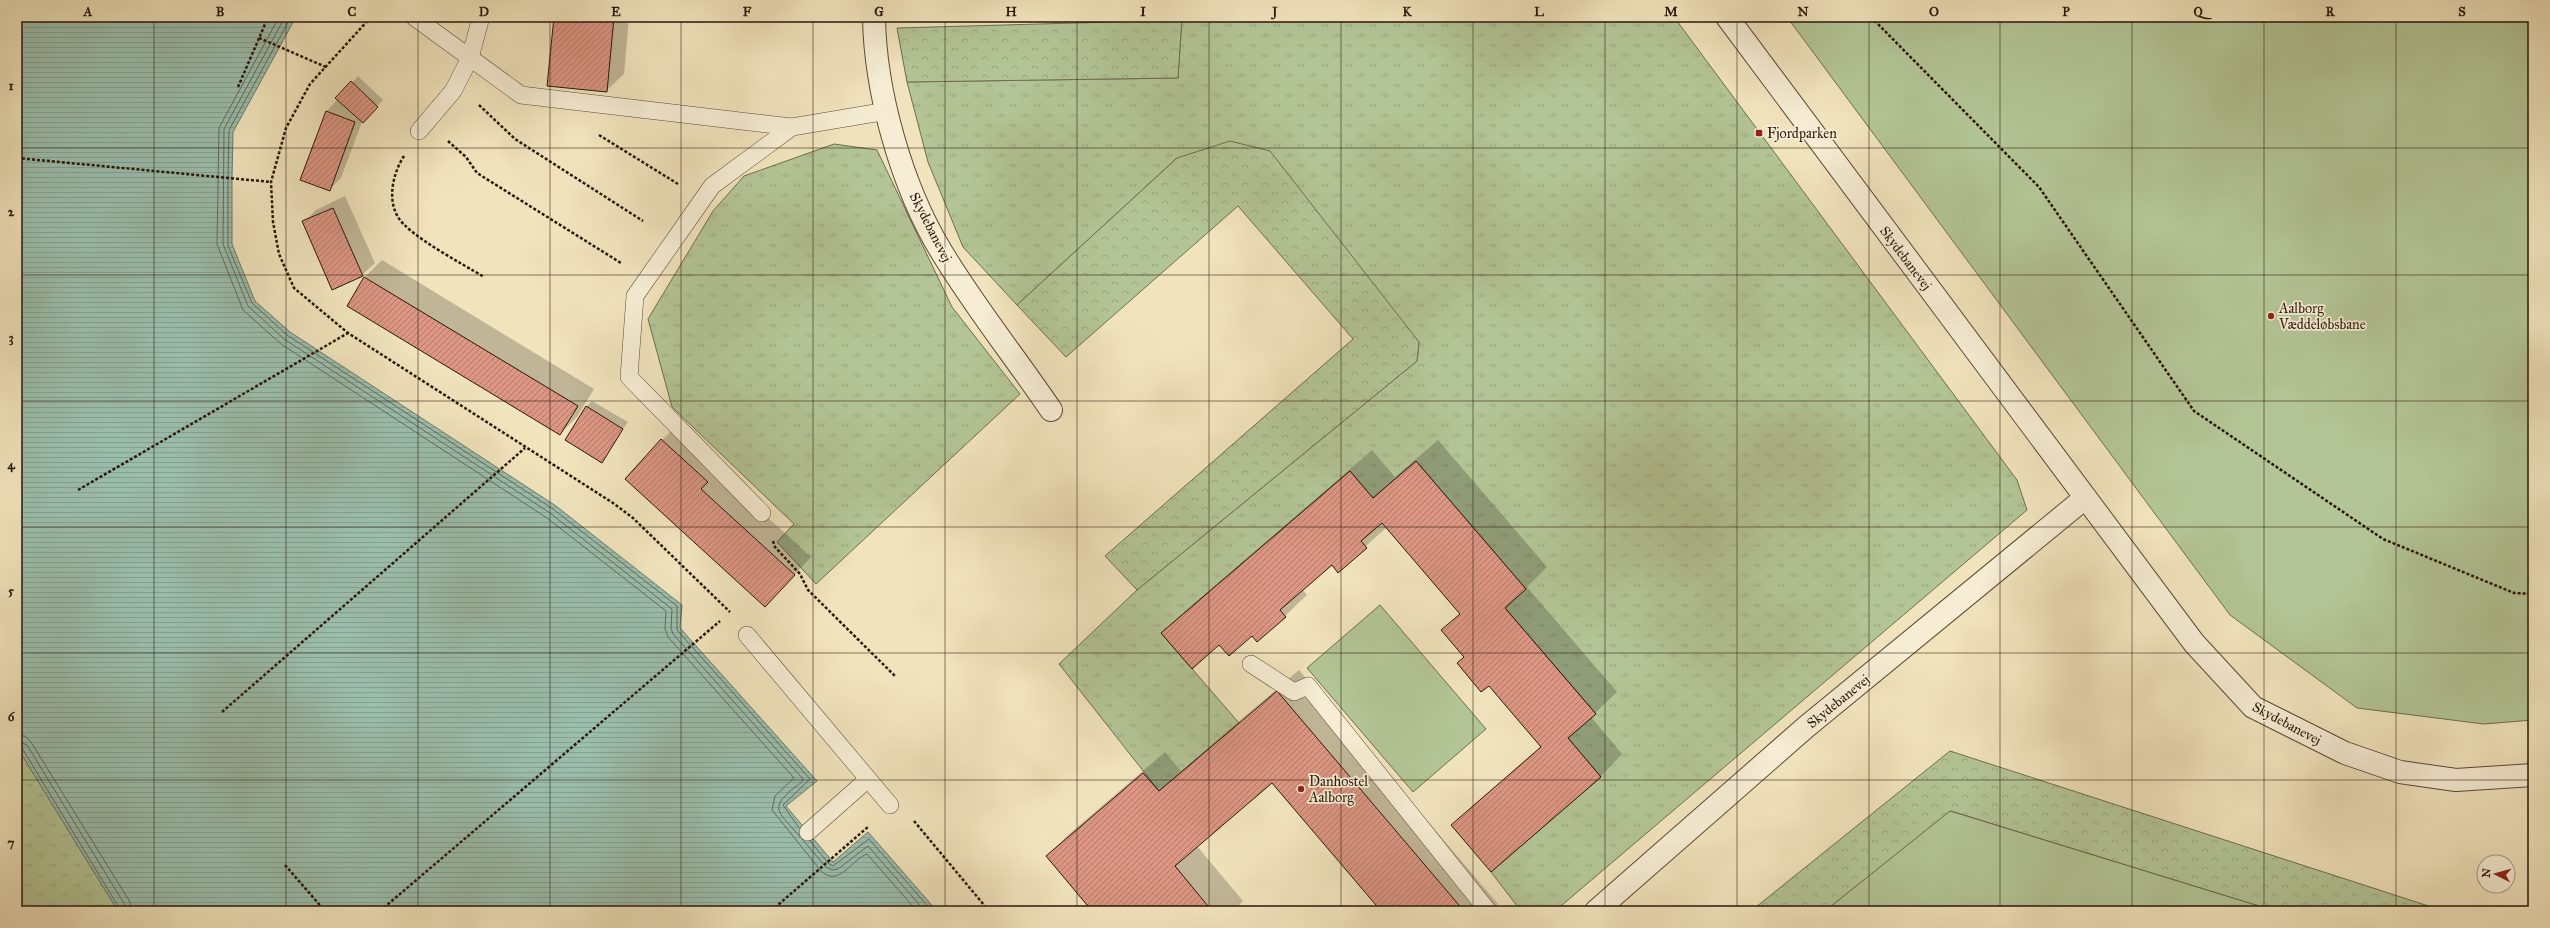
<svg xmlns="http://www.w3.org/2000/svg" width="2550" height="928" font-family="'IM FELL Great Primer',serif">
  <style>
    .grass { fill: url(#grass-tufts); stroke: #6e6d50 }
    .forest { fill: url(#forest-crowns); stroke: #6e6d50 }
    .park { fill: #b3c596; stroke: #6e6d50 }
    .water { fill: url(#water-rules); stroke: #6e7b6c }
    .shadow { fill: #0003 }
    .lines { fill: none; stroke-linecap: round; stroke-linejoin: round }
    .shore { stroke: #626a5c; stroke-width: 1 }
    .building { fill: url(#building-hatch); stroke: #2a1509 }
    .service-casing { stroke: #5c4936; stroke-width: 18 }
    .minor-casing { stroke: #5c4936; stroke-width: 24 }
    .tertiary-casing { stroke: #5c4936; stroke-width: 24 }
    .path { stroke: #2a1509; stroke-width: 2.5; stroke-dasharray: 3 2; stroke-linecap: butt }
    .service { stroke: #f6edd4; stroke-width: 17 }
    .minor { stroke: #f6edd4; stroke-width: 22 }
    .tertiary { stroke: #f6edd4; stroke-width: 22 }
    .grid { fill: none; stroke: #2a1509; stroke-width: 1; stroke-opacity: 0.55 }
    .poi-dot { fill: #8f2418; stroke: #f6edd4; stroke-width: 1.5 }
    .labels { text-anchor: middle; stroke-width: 3.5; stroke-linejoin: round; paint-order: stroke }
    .poi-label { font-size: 14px; fill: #2a1509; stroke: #f6edd4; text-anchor: start }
    .street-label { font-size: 14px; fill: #2a1509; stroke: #f6edd4 }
    .neatline { fill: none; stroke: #2a1509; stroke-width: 1.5 }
    .grid-label { font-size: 13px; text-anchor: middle; font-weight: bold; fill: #2a1509 }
  </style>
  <defs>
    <pattern id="grass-tufts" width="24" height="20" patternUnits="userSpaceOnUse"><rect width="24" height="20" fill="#b3c596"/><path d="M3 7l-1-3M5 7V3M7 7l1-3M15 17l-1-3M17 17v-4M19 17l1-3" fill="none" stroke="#9aa880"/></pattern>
    <pattern id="forest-crowns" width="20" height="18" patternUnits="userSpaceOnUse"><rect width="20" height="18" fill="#b3c596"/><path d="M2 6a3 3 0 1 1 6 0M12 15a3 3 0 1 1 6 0" fill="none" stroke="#9aa880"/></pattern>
    <pattern id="water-rules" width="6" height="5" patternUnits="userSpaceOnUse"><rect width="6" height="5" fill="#9bbfae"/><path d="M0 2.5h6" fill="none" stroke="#86a394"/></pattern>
    <pattern id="building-hatch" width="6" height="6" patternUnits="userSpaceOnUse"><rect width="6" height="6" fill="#dc9683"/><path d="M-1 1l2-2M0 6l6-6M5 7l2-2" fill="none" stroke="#b37969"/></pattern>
  </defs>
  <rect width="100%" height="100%" fill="#f1e4bd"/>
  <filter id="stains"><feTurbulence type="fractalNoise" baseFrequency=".005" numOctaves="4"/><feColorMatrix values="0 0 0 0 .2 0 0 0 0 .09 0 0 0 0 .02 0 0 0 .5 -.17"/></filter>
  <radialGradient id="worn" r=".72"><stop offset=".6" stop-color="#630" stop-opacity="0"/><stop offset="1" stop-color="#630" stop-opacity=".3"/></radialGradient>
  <path class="grass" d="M1182,17h492l343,463 10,30 -472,401h-34l-30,-39 110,-95 -33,-39 28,-24 -91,-106 21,-19 -110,-128 -43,37 -23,-27 -189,162 78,90 -80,68 -100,-127 78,-74 280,-229 2,-19 -242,-184 -160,147 -54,-58 -35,-85 -21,-80 271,-4z
    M834,144l43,6 75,157 68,87 -204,190 -39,-42 17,-18 -122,-117 -24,-88 65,-108 31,-35z
    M17,747l101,164h-101z"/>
  <path class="forest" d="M1146,17h36l-4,61 -271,4 -10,-54 249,-7z
    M1230,141l40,10 149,191 -2,19 -280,229 -32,-34 248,-217 -115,-133 -172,151 -49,-52 160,-147z
    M1950,751l494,160h-169l-324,-100 -126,100h-74z"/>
  <path class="park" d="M1787,17h746v703l-49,4 -127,-16 -127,-93z
    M1380,605l106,124 -73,63 -106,-124z
    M1950,811l325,100h-450z"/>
  <path class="water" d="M17,17h279l-63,115 -1,47v65l23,57 35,31 266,174 126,99 -2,23 137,153 -31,25 47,56 35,-30 69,79h-819l-101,-164z"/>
  <path class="shadow" d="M555,17h74l-5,57 -18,17z
    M358,76l25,24 -21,22 -21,56 -12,12 -28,-10 26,-69z
    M345,196l30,67 -13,12 -58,-53 12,-12z
    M382,260l212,129 -17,28 -17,17 -211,-129 16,-28z
    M592,401l36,21 -26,39 -16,-54z
    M679,423l38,48 94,86 -46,49 -103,-166z
    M1438,440l109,127 -20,20 90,105 -26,25 31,37 -21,22 -110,94 -39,-45 89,-79 -98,-116 17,-17 -73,-86 -49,44 -6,-7 -29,26 4,5 -22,21 -33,19 -33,9 -56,-11 21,-21 188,-162 23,27z
    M1299,670l199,234 -8,7h-110l1,-1 -109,-129 -75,65 46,55 -10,10h-139l-47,-55 21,-21 97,-83 16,19z"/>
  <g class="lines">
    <path class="shore" d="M279,17l-60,111 -2,116 26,66 38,34 266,174 119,93 -1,18 3,8 126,141 -19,18 -3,14 49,61c18,17 31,-12 46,-17l50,57
      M285,17l-61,112 -1,115 25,62 36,33 266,174 122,96 -1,19 2,6 130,145c-1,4 -5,6 -8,8 -29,23 -14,26 5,50
      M291,17l-62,113 -1,49v67l24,57 35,32 266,174 124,97v24l133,149 -27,26 16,23
      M17,735l8,1 6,6 99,160 2,9
      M17,741l10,4 98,160 1,6
      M17,746l5,2 99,163
      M802,839l24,28 6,3 6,-1 30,-23 57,65
      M810,841l19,23 4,2 36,-27 63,72"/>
  </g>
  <path class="building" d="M554,17h60l-7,75 -60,-6z
    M351,81l27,26 -15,16 -28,-25z
    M326,111l29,11 -25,69 -30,-11z
    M333,208l30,68 -31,14 -30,-69z
    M364,277l214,129 -18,29 -213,-129z
    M586,406l37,23 -21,34 -37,-23z
    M661,439l47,43 -7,7 94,86 -30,32 -140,-128z
    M1416,461l110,128 -21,19 91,106 -28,24 33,39 -110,95 -40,-47 90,-78 -52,-61 -8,6 -24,-29 7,-6 -23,-27 19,-16 -78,-91 -21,18 6,7 -29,25 -6,-8 -52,45 6,7 -29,25 -5,-6 -23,20 -10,-11 -27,24 -31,-36 189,-162 23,27z
    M1277,691l187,220h-83l-109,-128 -97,83 37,45h-120l-46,-55 97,-83 16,18z"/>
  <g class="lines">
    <defs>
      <path id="service" d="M414,17l107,78 271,32
        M419,131l34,-40 17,-33 11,-41
        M762,513l-133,-136 6,-81 77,-110 80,-59 95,-16
        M747,635l143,170
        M1251,664l43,28 14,-6 180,225
        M808,832l60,-53"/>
      <path id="minor" d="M874,17c1,75 28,170 67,234 33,55 74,106 110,159
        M1596,911l210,-184 279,-229"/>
      <path id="tertiary" d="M1727,17l467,626 59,64 92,46 55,19 56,8 77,-5"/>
    </defs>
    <use href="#service" class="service-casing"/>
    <use href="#minor" class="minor-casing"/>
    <use href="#tertiary" class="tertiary-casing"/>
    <path class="path" d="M371,17l-61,67 -24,44 -15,54 2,40 6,32 15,34 54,45 265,170 20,15 97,94
      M1871,17l168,170 155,224 189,128 131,54 19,1
      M259,38l67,29
      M238,87l28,-65
      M479,105l36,34 128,82
      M599,135l79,49
      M448,141l18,16 11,16 144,90
      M404,156c-11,17 -17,43 -6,61 11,19 65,47 86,60
      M17,158l254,24
      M78,490l270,-157
      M773,541l2,6 25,27 8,16 87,86
      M222,712l303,-264
      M914,821l75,90
      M285,865l40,46
      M380,911l340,-290
      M771,911l98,-85"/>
    <use href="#service" class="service"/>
    <use href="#minor" class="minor"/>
    <use href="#tertiary" class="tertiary"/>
  </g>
  <path class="grid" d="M154,17v894M286,17v894M418,17v894M550,17v894M681,17v894M813,17v894M945,17v894M1077,17v894M1209,17v894M1341,17v894M1473,17v894M1605,17v894M1737,17v894M1869,17v894M2000,17v894M2132,17v894M2264,17v894M2396,17v894M17,148h2516M17,275h2516M17,401h2516M17,527h2516M17,653h2516M17,780h2516"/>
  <g class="poi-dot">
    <rect x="1755" y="129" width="8" height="8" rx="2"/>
    <circle cx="2271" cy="316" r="4"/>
    <circle cx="1301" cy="789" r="4"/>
  </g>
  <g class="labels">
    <g class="poi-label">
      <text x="1767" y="138">Fjordparken</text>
      <text x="2279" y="313">Aalborg<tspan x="2279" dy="16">Væddeløbsbane</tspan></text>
      <text x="1309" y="786">Danhostel<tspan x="1309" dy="16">Aalborg</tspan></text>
    </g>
    <g class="street-label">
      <text transform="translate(931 227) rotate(63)" y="5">Skydebanevej</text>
      <text transform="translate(1906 258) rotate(53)" y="5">Skydebanevej</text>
      <text transform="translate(1838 701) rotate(-39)" y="5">Skydebanevej</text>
      <text transform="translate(2287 723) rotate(28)" y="5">Skydebanevej</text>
    </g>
  </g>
  <rect width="2550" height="928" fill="none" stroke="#f1e4bd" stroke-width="44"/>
  <g transform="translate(2496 874) rotate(276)"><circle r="19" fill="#f6edd4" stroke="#a49783"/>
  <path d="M0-3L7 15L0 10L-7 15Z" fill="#8f2418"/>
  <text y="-6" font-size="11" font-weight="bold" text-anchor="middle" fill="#2a1509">N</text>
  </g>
  <rect x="22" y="22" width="2506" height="884" class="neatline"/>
  <g class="grid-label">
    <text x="88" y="16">A</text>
    <text x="220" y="16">B</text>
    <text x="352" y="16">C</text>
    <text x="484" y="16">D</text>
    <text x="616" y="16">E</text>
    <text x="747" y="16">F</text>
    <text x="879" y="16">G</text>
    <text x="1011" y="16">H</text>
    <text x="1143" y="16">I</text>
    <text x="1275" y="16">J</text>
    <text x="1407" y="16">K</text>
    <text x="1539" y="16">L</text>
    <text x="1671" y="16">M</text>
    <text x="1803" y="16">N</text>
    <text x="1934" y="16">O</text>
    <text x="2066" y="16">P</text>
    <text x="2198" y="16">Q</text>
    <text x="2330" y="16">R</text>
    <text x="2462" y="16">S</text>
    <text x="11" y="90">1</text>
    <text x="11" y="216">2</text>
    <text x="11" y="342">3</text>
    <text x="11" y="469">4</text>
    <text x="11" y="595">5</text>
    <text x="11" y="721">6</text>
    <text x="11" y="847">7</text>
  </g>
  <rect width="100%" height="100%" filter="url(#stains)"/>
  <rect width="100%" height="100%" fill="url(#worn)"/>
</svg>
